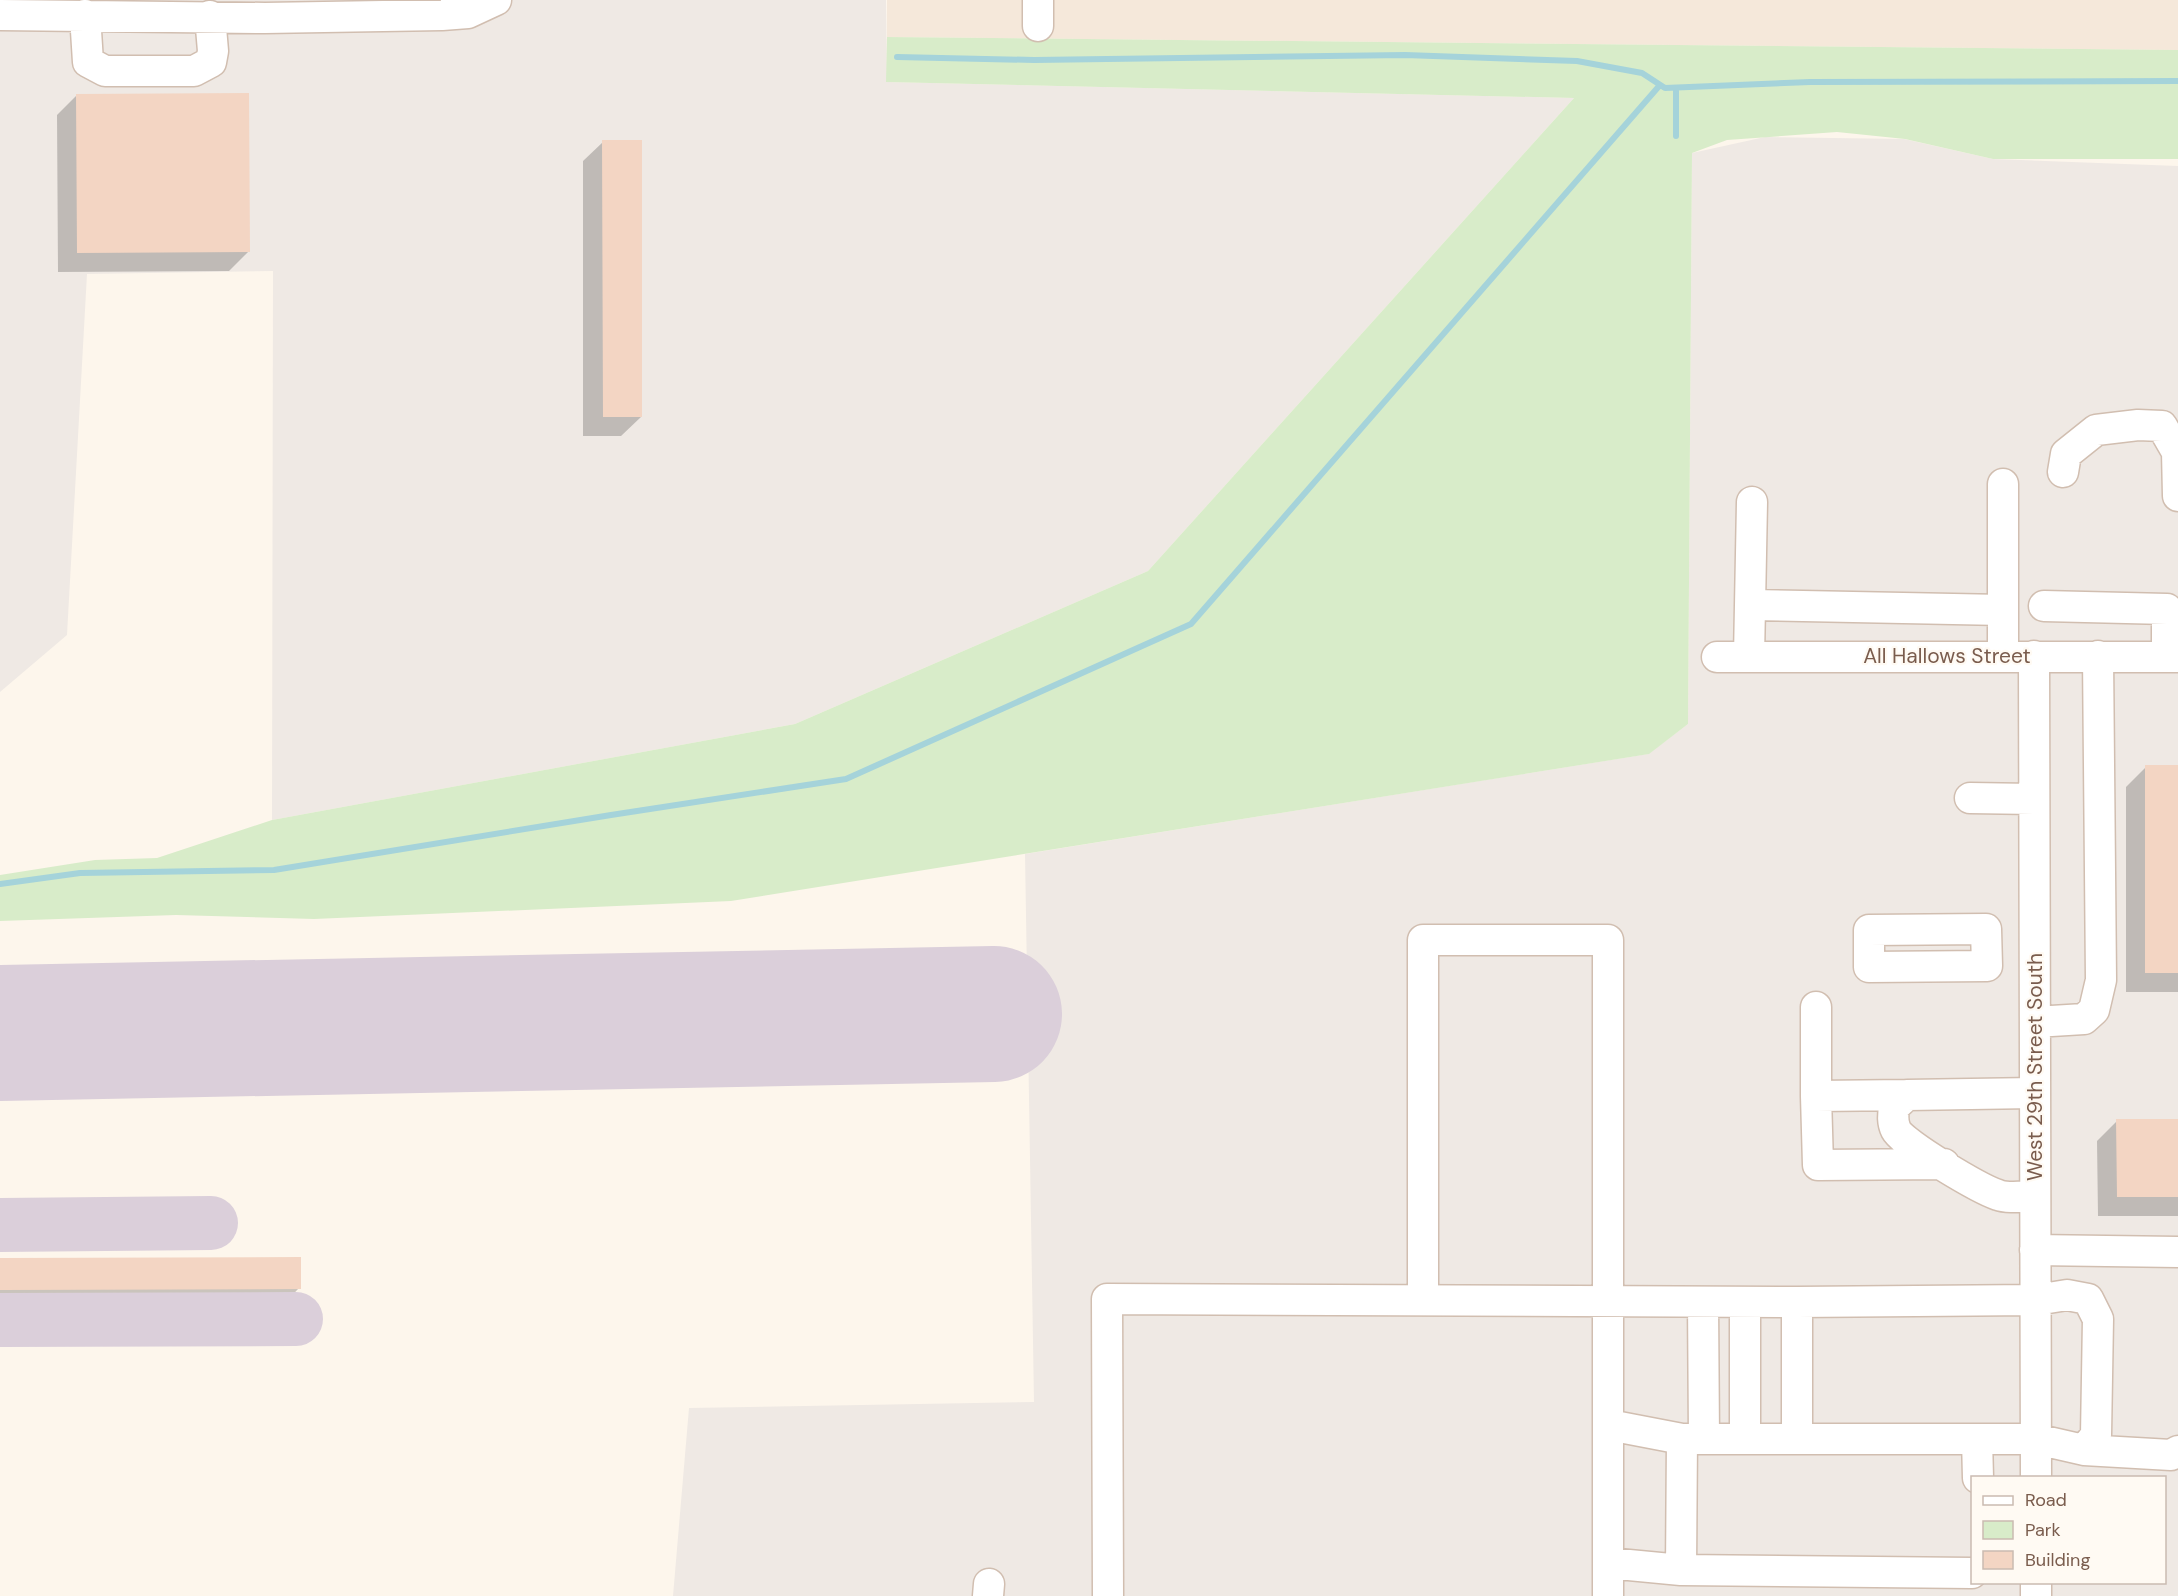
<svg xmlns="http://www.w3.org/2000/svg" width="2178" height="1596" font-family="'DM Sans',sans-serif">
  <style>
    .residential { fill: #f5e8da }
    .industrial { fill: #efe9e4; fill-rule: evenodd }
    .green { fill: #d8ecc9 }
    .shadow { fill: #0003 }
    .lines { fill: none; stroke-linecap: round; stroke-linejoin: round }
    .stream { stroke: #a5d3da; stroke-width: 6 }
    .taxiway { stroke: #dbcfda; stroke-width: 54 }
    .runway { stroke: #dbcfda; stroke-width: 136 }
    .building { fill: #f3d5c3 }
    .minor-casing { stroke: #d1beb0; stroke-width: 33 }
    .minor { stroke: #fff; stroke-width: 30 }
    .labels { text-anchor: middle; stroke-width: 4.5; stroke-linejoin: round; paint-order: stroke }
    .street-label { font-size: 21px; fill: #7a5c4d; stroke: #fffaf3 }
  </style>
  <rect width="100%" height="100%" fill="#fdf6ec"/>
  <path class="residential" d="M887,0h1291v50l-1291,-13z"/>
  <path class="industrial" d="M0,0h886l1,82 687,16 -426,473 -353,153 -523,96 1,-549 -186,3 -20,361 -67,57z
    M1765,137l139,2 89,20 185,7v1430h-1505l16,-188 345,-6 -9,-548 623,-100 40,-30 4,-571zM1972,1478h192v104h-192z"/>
  <path class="green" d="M887,37l1291,13v109h-185l-88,-20 -68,-7 -110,8 -35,13 -4,571 -39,30 -918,147 -417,18 -138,-4 -176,6v-46l95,-15 62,-2 115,-38 523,-96 353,-153 426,-473 -688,-16z"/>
  <path class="shadow" d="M77,95l172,156 -20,20 -171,1 -1,-157z
    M603,142l38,275 -20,19h-38v-275z
    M2146,767h32v225h-52v-205z
    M2178,1120v96h-80l-1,-75 20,-20z
    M0,1259l299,29 -19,20 -280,1z"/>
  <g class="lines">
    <path class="stream" d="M897,57l137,3 371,-5 172,6 65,12 23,15 145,-6 368,-1
      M1676,88v48
      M0,884l80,-11 194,-3 337,-55 235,-36 345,-155 469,-539"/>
    <path class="taxiway" d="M0,1225l211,-2
      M0,1320l296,-1"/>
    <path class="runway" d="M0,1033l994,-19"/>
  </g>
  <path class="building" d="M249,93l1,159 -173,1 -1,-159z
    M602,140h40v277h-39z
    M2145,765h33v208h-33z
    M2116,1119h62v78h-61z
    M301,1257v32l-301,1v-32z"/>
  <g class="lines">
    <defs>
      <path id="minor" d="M1038,0v26
        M0,15l265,3 177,-3 26,-2 28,-13
        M85,15l3,47 17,9h89l17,-9 2,-11 -3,-35
        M2063,472l3,-18 30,-24 42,-5 24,1 15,26 1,44
        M2003,484v172
        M1751,605l252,5
        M2044,606l123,3v48
        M2034,656l2,822
        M1717,657h461
        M1749,657l3,-155
        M1970,798l64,1
        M1986,929l1,37 -118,1v-37z
        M1816,1007v89l91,-1
        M2035,1022l49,-3 10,-9 7,-30 -3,-324
        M2035,1093l-128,2 -13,12c-1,8 -2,15 2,23 7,14 84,59 102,65 11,4 26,1 37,1
        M1816,1096l2,69 126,-1
        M2035,1250l143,2
        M1423,1300v-360h185v656
        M1703,1302l1,137
        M1745,1302v137
        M1609,1425l73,14
        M1797,1438v-136l239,-2 31,-5 21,4 10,20 -2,116 -12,15 -48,-11h-354l-1,131 291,3
        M1977,1439l1,39
        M2084,1450l87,5 7,-4
        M1608,1563l73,7
        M2036,1582v14
        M988,1596l1,-12
        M1108,1596l-1,-297 690,3"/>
    </defs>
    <use href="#minor" class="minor-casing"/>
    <use href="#minor" class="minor"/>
  </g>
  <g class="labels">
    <g class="street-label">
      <text x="1947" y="663">All Hallows Street</text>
      <text transform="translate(2035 1067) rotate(-90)" y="7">West 29th Street South</text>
    </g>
  </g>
  <rect x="1971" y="1476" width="195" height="108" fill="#fffaf3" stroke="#cabbb1" stroke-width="1.5"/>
  <rect x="1983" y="1496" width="30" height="9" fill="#ffffff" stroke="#cabbb1" stroke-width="1.5"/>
  <text x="2025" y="1506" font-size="18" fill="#7a5c4d">Road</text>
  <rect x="1983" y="1521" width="30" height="18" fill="#d8ecc9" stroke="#cabbb1" stroke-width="1.5"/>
  <text x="2025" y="1536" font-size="18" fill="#7a5c4d">Park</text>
  <rect x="1983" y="1551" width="30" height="18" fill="#f3d5c3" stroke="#cabbb1" stroke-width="1.5"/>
  <text x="2025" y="1566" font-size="18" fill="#7a5c4d">Building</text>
</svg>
